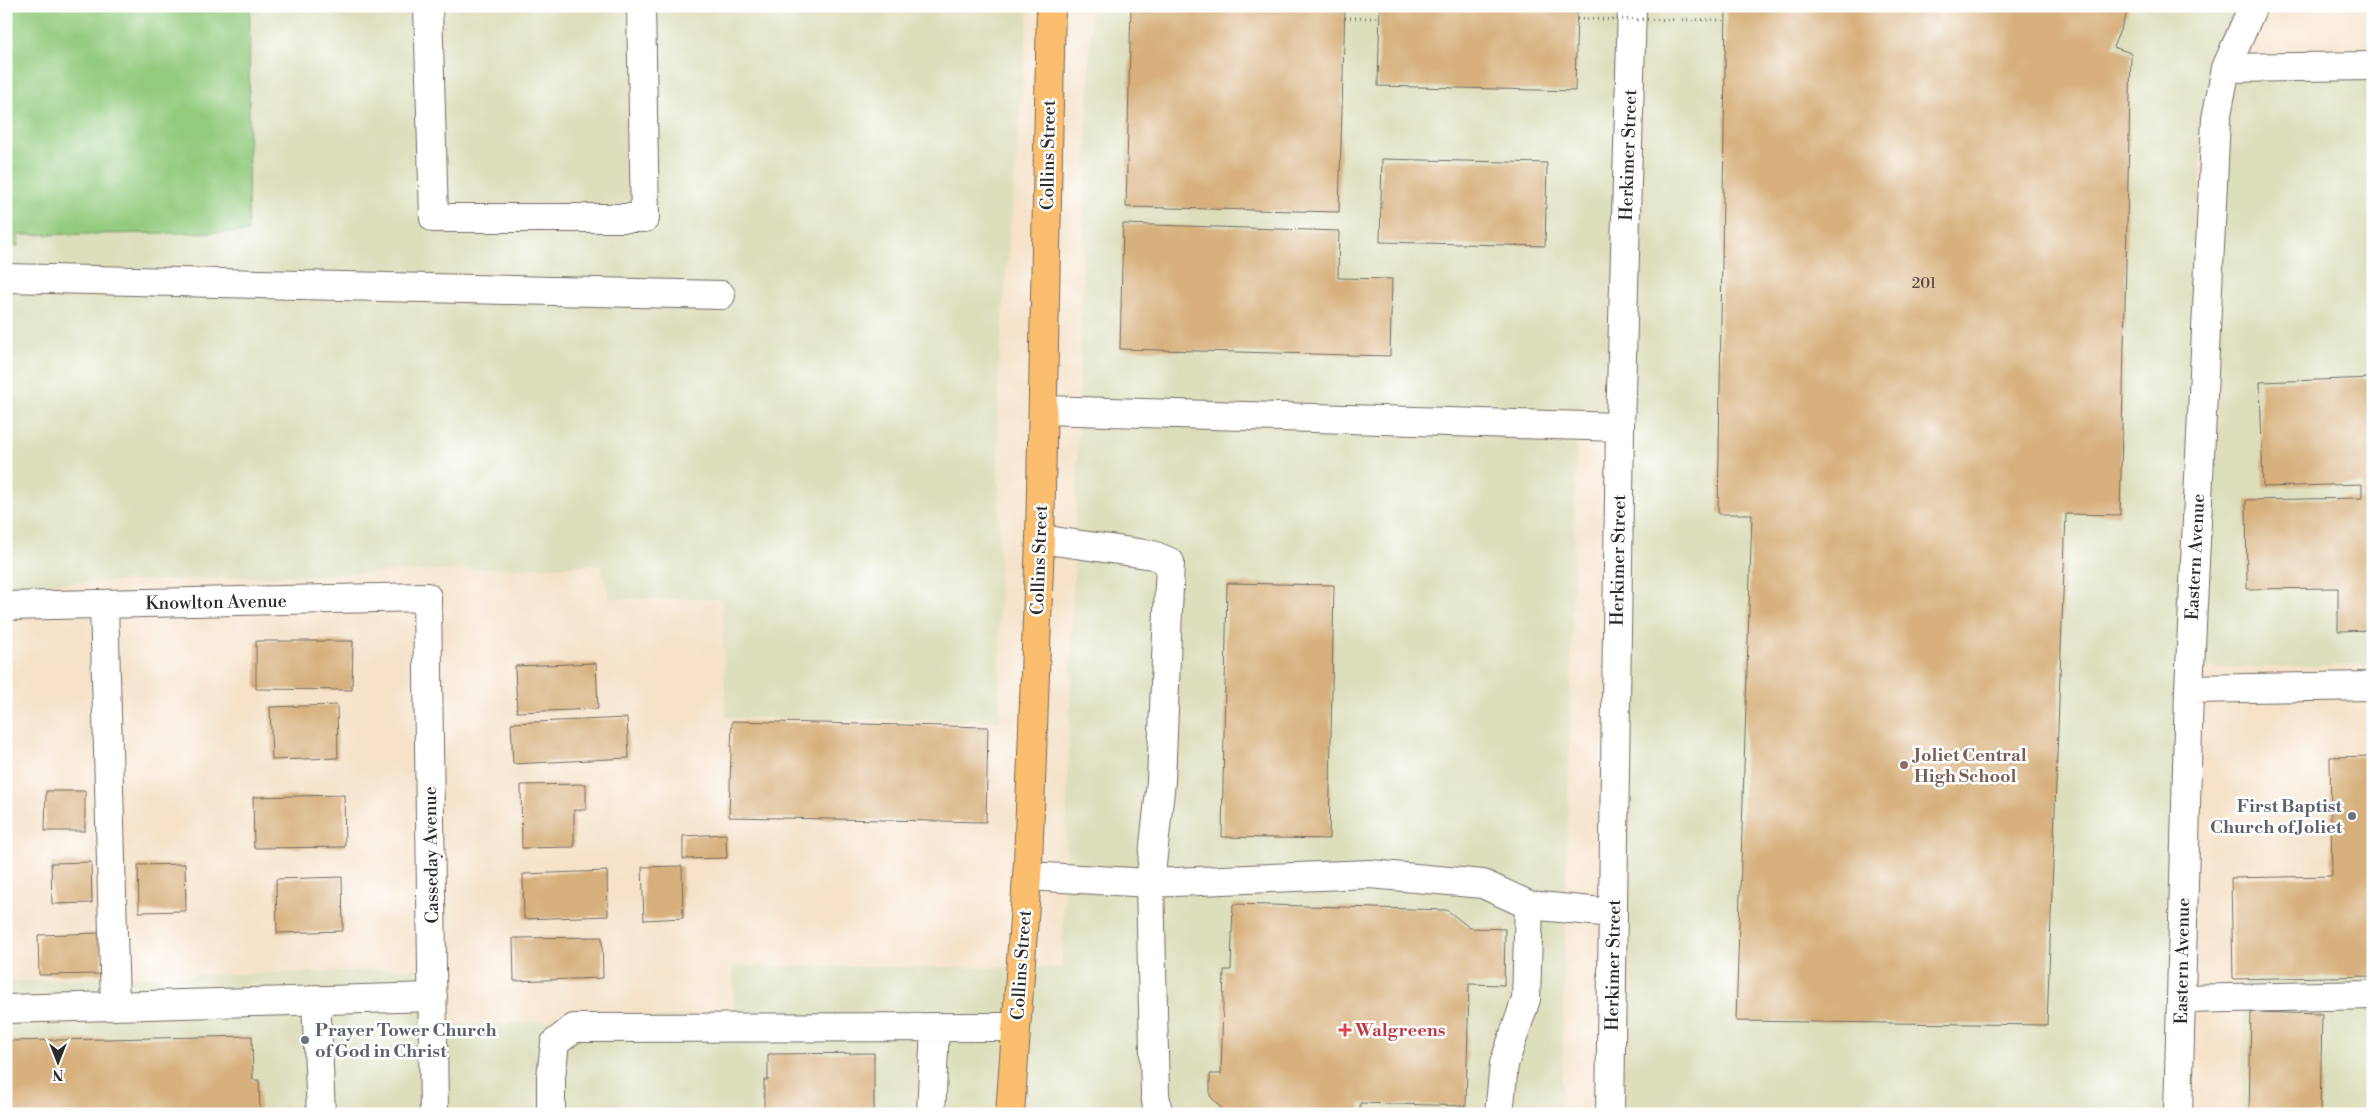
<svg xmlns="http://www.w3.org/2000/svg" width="2379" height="1120" font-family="'Libre Bodoni',serif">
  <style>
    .built { fill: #dddebc }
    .grass { fill: #93cb7e; stroke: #5f7b54 }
    .building { fill: #d7b07d }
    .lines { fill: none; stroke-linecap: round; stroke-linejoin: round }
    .minor-casing { stroke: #726b62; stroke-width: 30 }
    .major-casing { stroke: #726b62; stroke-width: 30 }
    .path { stroke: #726b62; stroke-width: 3; stroke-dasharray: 1 4; stroke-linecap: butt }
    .minor { stroke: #fff; stroke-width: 28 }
    .major { stroke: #fabe6e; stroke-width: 28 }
    .path-bridge { stroke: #726b62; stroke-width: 3; stroke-dasharray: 1 4; stroke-linecap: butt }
    .education-dot { fill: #8d6e63; stroke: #fff; stroke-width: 2 }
    .worship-dot { fill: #6b7280; stroke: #fff; stroke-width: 2 }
    .health-dot { fill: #e0444e; stroke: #fff; stroke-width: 2 }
    .labels { text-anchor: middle; stroke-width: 5; stroke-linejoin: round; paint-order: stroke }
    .number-label { font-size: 15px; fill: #564c40 }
    .street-label { font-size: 18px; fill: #2b2b2b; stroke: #fff }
    .education-label { font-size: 18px; font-weight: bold; fill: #785e54; stroke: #fff; text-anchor: start }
    .worship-label { font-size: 18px; font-weight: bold; fill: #5b616d; stroke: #fff; text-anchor: end }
    .health-label { font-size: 18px; font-weight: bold; fill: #be3a42; stroke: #fff; text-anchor: start }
  </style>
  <rect width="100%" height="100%" fill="#fff"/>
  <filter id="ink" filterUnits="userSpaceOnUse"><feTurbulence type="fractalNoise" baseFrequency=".02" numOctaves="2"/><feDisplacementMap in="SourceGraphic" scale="10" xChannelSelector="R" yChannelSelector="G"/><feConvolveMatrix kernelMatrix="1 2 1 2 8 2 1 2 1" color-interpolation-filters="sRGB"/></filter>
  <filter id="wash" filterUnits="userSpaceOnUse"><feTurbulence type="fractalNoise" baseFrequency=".0096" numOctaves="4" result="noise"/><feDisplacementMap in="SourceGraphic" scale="20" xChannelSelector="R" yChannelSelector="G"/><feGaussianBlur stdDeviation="1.12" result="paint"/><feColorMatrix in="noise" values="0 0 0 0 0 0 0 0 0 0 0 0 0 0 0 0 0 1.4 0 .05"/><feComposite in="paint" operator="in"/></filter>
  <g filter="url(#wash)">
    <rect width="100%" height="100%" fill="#f5e2c9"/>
    <path class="built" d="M6,6h1023l-31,368 2,347 -274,-3 -4,-119h-112l-9,-34 -595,20z
      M1091,6h1147l-22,57 -14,59 -33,992h-549l14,-698 -57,-1 -16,699h-1555v-133l433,-13 -1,58 296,-12 -1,-48 329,2z
      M2373,75v590l-177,3 29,-551 9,-40z
      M2245,975l128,2v137h-131z"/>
    <path class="grass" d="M6,6h244l-2,226 -230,3v11h-12z"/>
    <g id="blocks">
      <path class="building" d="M1131,6h214l-6,206 -213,-5z
        M1380,6h197l-2,85 -197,-5z
        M1726,6h404l-17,41 18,6 -11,462 -54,-1 -19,511 -311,-4 16,-507h-34z
        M1382,159l165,4 -2,83 -165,-4z
        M1123,224l216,7 -1,47 54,1 -2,77 -270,-7z
        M2373,378v252l-35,1v-43l-91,1 -1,-89 116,-2v-14l-99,3 -3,-105z
        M1227,583l107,2 -5,254 -107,-2z
        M256,641h97l-1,49 -96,-1z
        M596,663l2,46 -81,3 -2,-46z
        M337,705l1,53 -66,2 -2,-53z
        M627,718l2,40 -116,6 -2,-41z
        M732,721l256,6 -2,95 -257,-5z
        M2373,756v220l-140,3 -2,-101 101,-2 -2,-119z
        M586,784v26h-12v37l-52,1 -1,-63z
        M46,791h39v40h-40z
        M344,795l1,52 -91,1 -1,-51z
        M726,834l1,24 -44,1v-23z
        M91,862l1,41 -40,1 -1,-41z
        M185,864l1,47 -47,1 -1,-47z
        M682,866l1,52 -39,2 -2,-53z
        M607,871l1,45 -84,3 -1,-45z
        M342,877l1,54 -66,2 -1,-54z
        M1233,904l214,6 23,18 35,1 -1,56 -35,-1 -3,122 -106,-3v11h-133l-17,-18v-22h11l3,-104h7z
        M101,933l1,41 -63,1 -1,-40z
        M602,937l1,41 -89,3 -1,-43z
        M2251,1012l71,2 -2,100h-71z
        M252,1036l1,44h6l1,34h-254v-73z
        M874,1053v61h-110v-34h4v-26z"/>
    </g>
  </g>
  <g filter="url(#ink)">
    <use href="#blocks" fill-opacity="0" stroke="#726b62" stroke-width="1"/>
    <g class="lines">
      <defs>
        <path id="minor" d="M428,6l6,212h211l-4,-212
          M2226,68l147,-2
          M6,278l715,17
          M1043,410l577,17
          M104,604l11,401
          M6,606l421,-9 7,517
          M2189,689l184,-3
          M1027,876l123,7 11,-102 9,-219 -17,-7 -113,-16
          M1529,905l84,8
          M316,999l5,115
          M2181,999l192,-4
          M6,1009l427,-12
          M551,1114v-37l4,-34 19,-15 442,-1
          M931,1114l4,-87
          M1158,1114l-3,-20 -5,-211 220,-9 113,10 46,21 -3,94 -22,65 -5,50
          M1610,1114l10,-687 12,-421
          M2178,1114l11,-425 27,-570 10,-51 27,-62"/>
        <path id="major" d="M1010,1114l18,-251 12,-324 11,-533"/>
      </defs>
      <use href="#minor" class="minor-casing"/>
      <use href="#major" class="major-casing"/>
      <path class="path" d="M1345,18h35"/>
      <use href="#minor" class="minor"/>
      <use href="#major" class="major"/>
      <path class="path-bridge" d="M1577,19l149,1"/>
    </g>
  </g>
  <circle class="education-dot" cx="1904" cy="765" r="5"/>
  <g class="worship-dot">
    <circle cx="2352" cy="816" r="5"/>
    <circle cx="305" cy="1040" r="5"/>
  </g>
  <path class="health-dot" d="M1342.5 1022.5h5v5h5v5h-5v5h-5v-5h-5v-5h5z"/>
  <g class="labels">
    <g class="number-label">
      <text x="1924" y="288">201</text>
    </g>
    <g class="street-label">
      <text transform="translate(1048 155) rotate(-89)" y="6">Collins Street</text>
      <text transform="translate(1628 155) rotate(-88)" y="6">Herkimer Street</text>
      <text transform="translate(2195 557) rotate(-87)" y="6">Eastern Avenue</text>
      <text transform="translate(1039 560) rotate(-88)" y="6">Collins Street</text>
      <text transform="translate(1618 560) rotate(-89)" y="6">Herkimer Street</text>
      <text transform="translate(216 602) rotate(-1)" y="6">Knowlton Avenue</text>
      <text transform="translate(431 855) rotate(-91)" y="6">Casseday Avenue</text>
      <text transform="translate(2182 961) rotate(-89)" y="6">Eastern Avenue</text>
      <text transform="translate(1021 965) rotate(-86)" y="6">Collins Street</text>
      <text transform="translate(1613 965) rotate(-89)" y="6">Herkimer Street</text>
    </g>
    <g class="education-label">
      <text x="1914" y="761">Joliet Central<tspan x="1914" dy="21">High School</tspan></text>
    </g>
    <g class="worship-label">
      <text x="2342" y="812">First Baptist<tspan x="2342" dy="21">Church of Joliet</tspan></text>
      <text x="315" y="1036" text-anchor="start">Prayer Tower Church<tspan x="315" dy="21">of God in Christ</tspan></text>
    </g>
    <g class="health-label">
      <text x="1355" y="1036">Walgreens</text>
    </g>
  </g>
  <rect width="2379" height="1120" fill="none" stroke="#fff" stroke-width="25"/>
  <g transform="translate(58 1062) rotate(180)" stroke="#ffffff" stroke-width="4" paint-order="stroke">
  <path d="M0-4L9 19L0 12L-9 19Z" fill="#2b2b2b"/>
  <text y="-8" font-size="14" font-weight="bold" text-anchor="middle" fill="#2b2b2b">N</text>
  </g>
</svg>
